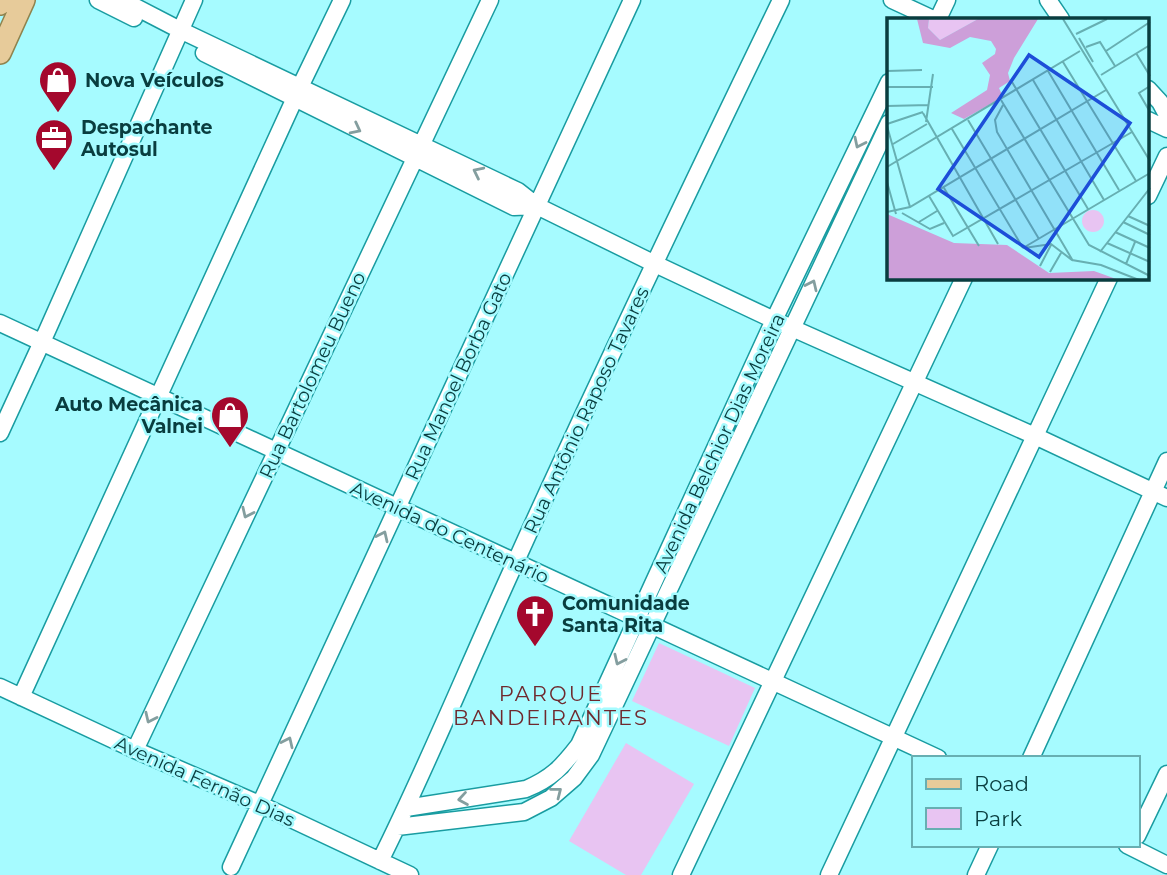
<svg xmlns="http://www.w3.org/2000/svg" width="1167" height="875" font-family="Montserrat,sans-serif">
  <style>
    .green { fill: #e8c4f2 }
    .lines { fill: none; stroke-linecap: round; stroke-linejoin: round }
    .minor-casing { stroke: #199ca1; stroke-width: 19 }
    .major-casing { stroke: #8f834e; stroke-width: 24 }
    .minor { stroke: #fff; stroke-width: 16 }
    .major { stroke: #e7cb9a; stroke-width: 21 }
    .oneway { stroke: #849e9f }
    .labels { text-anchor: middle; stroke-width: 5; stroke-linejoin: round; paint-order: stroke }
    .poi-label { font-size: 19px; font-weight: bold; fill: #093d3f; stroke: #a6fbff; text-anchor: start }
    .street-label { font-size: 19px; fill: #093d3f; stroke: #a6fbff }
    .neighbourhood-label { font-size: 21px; letter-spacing: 2px; fill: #6f292e; stroke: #a6fbff }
    .inset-road { fill: none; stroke: #67afb2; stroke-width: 2 }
    .view { fill: #1d4ed8; fill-opacity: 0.15; stroke: #1d4ed8; stroke-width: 3.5 }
    .inset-edge { fill: none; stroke: #093d3f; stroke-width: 3.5 }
  </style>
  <rect width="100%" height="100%" fill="#a6fbff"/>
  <path class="green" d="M659,643l96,45 -26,58 -97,-45z
    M626,743l68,41 -53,91h-15l-57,-34z"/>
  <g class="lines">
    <defs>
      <path id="minor" d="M98,0l36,18
        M122,0l58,30 338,161 19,15 116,57 121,57 261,116 132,62
        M892,0l41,19
        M1048,0l13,19
        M938,19l9,-19
        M204,53l310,154 23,-1
        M1148,89l12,13 7,13
        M1148,120l19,9
        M1148,196l19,-40
        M0,323l938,435
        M0,433l47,-102 147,-331
        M0,687l135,63 124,54 151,71
        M21,697l279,-610 42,-87
        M135,750l355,-750
        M1031,758l136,-297
        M406,808l120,-19c26,-11 36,-22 53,-44l195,-425 115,-238
        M397,827l127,-15 27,-14 23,-20 17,-23 298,-632
        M1137,836l30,-62
        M1127,845l40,20
        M380,861c49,-98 90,-200 136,-300 85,-188 175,-375 265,-561
        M231,867l401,-867
        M681,875l283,-597
        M829,875l280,-597
        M976,875l14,-30"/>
      <path id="major" d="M0,4l2,-4
        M0,53l24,-53"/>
    </defs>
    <use href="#minor" class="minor-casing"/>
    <use href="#major" class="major-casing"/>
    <use href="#minor" class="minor"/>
    <use href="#major" class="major"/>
  </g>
  <defs><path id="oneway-chevron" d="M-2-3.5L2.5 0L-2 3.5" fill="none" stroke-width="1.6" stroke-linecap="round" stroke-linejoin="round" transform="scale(1.75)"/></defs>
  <g class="oneway">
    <use href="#oneway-chevron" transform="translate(356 129) rotate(27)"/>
    <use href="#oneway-chevron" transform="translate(859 143) rotate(116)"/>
    <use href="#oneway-chevron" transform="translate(478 172) rotate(-154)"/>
    <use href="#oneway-chevron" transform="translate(812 285) rotate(-65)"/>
    <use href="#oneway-chevron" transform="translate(247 513) rotate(115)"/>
    <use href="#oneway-chevron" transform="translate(383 536) rotate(-65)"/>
    <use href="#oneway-chevron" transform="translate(619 660) rotate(115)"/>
    <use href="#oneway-chevron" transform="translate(150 718) rotate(115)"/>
    <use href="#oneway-chevron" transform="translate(288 742) rotate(-65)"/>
    <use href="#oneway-chevron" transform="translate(557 792) rotate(-38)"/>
    <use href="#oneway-chevron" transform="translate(463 799) rotate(171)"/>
  </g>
  <defs>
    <symbol id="shop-pin" viewBox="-11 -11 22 30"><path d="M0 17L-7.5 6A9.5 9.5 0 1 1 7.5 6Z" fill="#a4082d" stroke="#a6fbff"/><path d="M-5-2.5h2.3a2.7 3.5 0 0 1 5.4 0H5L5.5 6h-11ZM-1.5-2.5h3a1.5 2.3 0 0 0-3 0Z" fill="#fff"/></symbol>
    <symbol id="office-pin" viewBox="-11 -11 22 30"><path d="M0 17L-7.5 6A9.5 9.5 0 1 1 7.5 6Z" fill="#a4082d" stroke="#a6fbff"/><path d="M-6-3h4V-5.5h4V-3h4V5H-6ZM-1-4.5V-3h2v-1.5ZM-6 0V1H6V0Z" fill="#fff"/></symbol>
    <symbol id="church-pin" viewBox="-11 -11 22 30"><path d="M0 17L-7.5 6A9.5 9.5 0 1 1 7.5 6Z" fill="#a4082d" stroke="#a6fbff"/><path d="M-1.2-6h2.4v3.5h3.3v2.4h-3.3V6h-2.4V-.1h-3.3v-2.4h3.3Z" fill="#fff"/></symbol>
  </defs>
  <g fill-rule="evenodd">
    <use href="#shop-pin" x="36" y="58" width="44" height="60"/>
    <use href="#office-pin" x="32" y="116" width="44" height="60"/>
    <use href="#shop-pin" x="208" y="393" width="44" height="60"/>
    <use href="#church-pin" x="513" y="592" width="44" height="60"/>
  </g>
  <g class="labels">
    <g class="poi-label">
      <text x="85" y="87">Nova Veículos</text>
      <text x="81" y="134">Despachante<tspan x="81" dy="22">Autosul</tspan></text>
      <text x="203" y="411" text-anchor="end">Auto Mecânica<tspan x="203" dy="22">Valnei</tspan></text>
      <text x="562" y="610">Comunidade<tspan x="562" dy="22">Santa Rita</tspan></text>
    </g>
    <g class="street-label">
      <text transform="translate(312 375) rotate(-65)" y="7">Rua Bartolomeu Bueno</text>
      <text transform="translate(458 376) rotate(-65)" y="7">Rua Manoel Borba Gato</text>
      <text transform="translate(586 410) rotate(-65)" y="7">Rua Antônio Raposo Tavares</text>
      <text transform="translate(719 443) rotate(-65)" y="7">Avenida Belchior Dias Moreira</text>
      <text transform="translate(450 532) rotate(25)" y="7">Avenida do Centenário</text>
      <text transform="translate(205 781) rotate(24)" y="7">Avenida Fernão Dias</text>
    </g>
    <g class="neighbourhood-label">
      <text x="551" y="701">PARQUE<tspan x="551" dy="24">BANDEIRANTES</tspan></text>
    </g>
  </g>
  <g transform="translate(887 18)">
    <rect width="262" height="262" fill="#a6fbff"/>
    <path d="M42,1h49l-38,21 -12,-12zM195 203a11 11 0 1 1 22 0a11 11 0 1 1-22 0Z" fill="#e8c4f2"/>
    <path d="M30,1h12l-1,9 12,12 38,-21h60l-24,39 -6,15 2,8 -11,7 4,9 -39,22 -13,-6 36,-23 3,-15 -8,-12 13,-9 1,-5 -5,-8 -21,-4 -20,11 -27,-5zM0,196l67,29 53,2 42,28 45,-2 25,9h-232z" fill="#cd9fd9"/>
    <path class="inset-road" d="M176,1l87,142M189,16l31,-15M192,20l14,24M199,29l14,-5 15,24M219,33l44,-29M249,35l14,23M176,44l73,119M0,53l35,-1M161,53l71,119M214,57l49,-30M146,62l71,120M125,64l76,127M263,68l-11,7 11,19M0,69h46M114,82l88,145 61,31M116,87l-8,15 2,12 76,129M0,88l42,-1M36,95l75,131M81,102l71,119M39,104l7,-48M0,106l36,-12M0,108l23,81M65,111l71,119M6,126l34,-20M0,149l193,-116M0,164l9,32M57,170l35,58M42,178l24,40 179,-104M0,194l23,-5 196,-117M15,195l28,16 14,-6M241,198l22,10M32,204l18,-11M236,204l27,13M228,214l35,16M220,225l43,19M136,230l127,-75M137,230l27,-4 21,16 29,5 38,15M213,234l50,-64M239,246l9,-22M153,248l11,-21M163,254l11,-19"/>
    <path class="view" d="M142,37l101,68 -91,134 -101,-68z"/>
    <rect width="262" height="262" class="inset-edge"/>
  </g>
  <rect x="912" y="756" width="228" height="91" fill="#a6fbff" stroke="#67afb2" stroke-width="2"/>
  <rect x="926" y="779" width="35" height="10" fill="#e7cb9a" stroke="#67afb2" stroke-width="2"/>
  <text x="974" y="791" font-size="21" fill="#093d3f">Road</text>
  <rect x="926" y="808" width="35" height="21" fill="#e8c4f2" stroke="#67afb2" stroke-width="2"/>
  <text x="974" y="826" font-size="21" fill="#093d3f">Park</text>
</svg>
